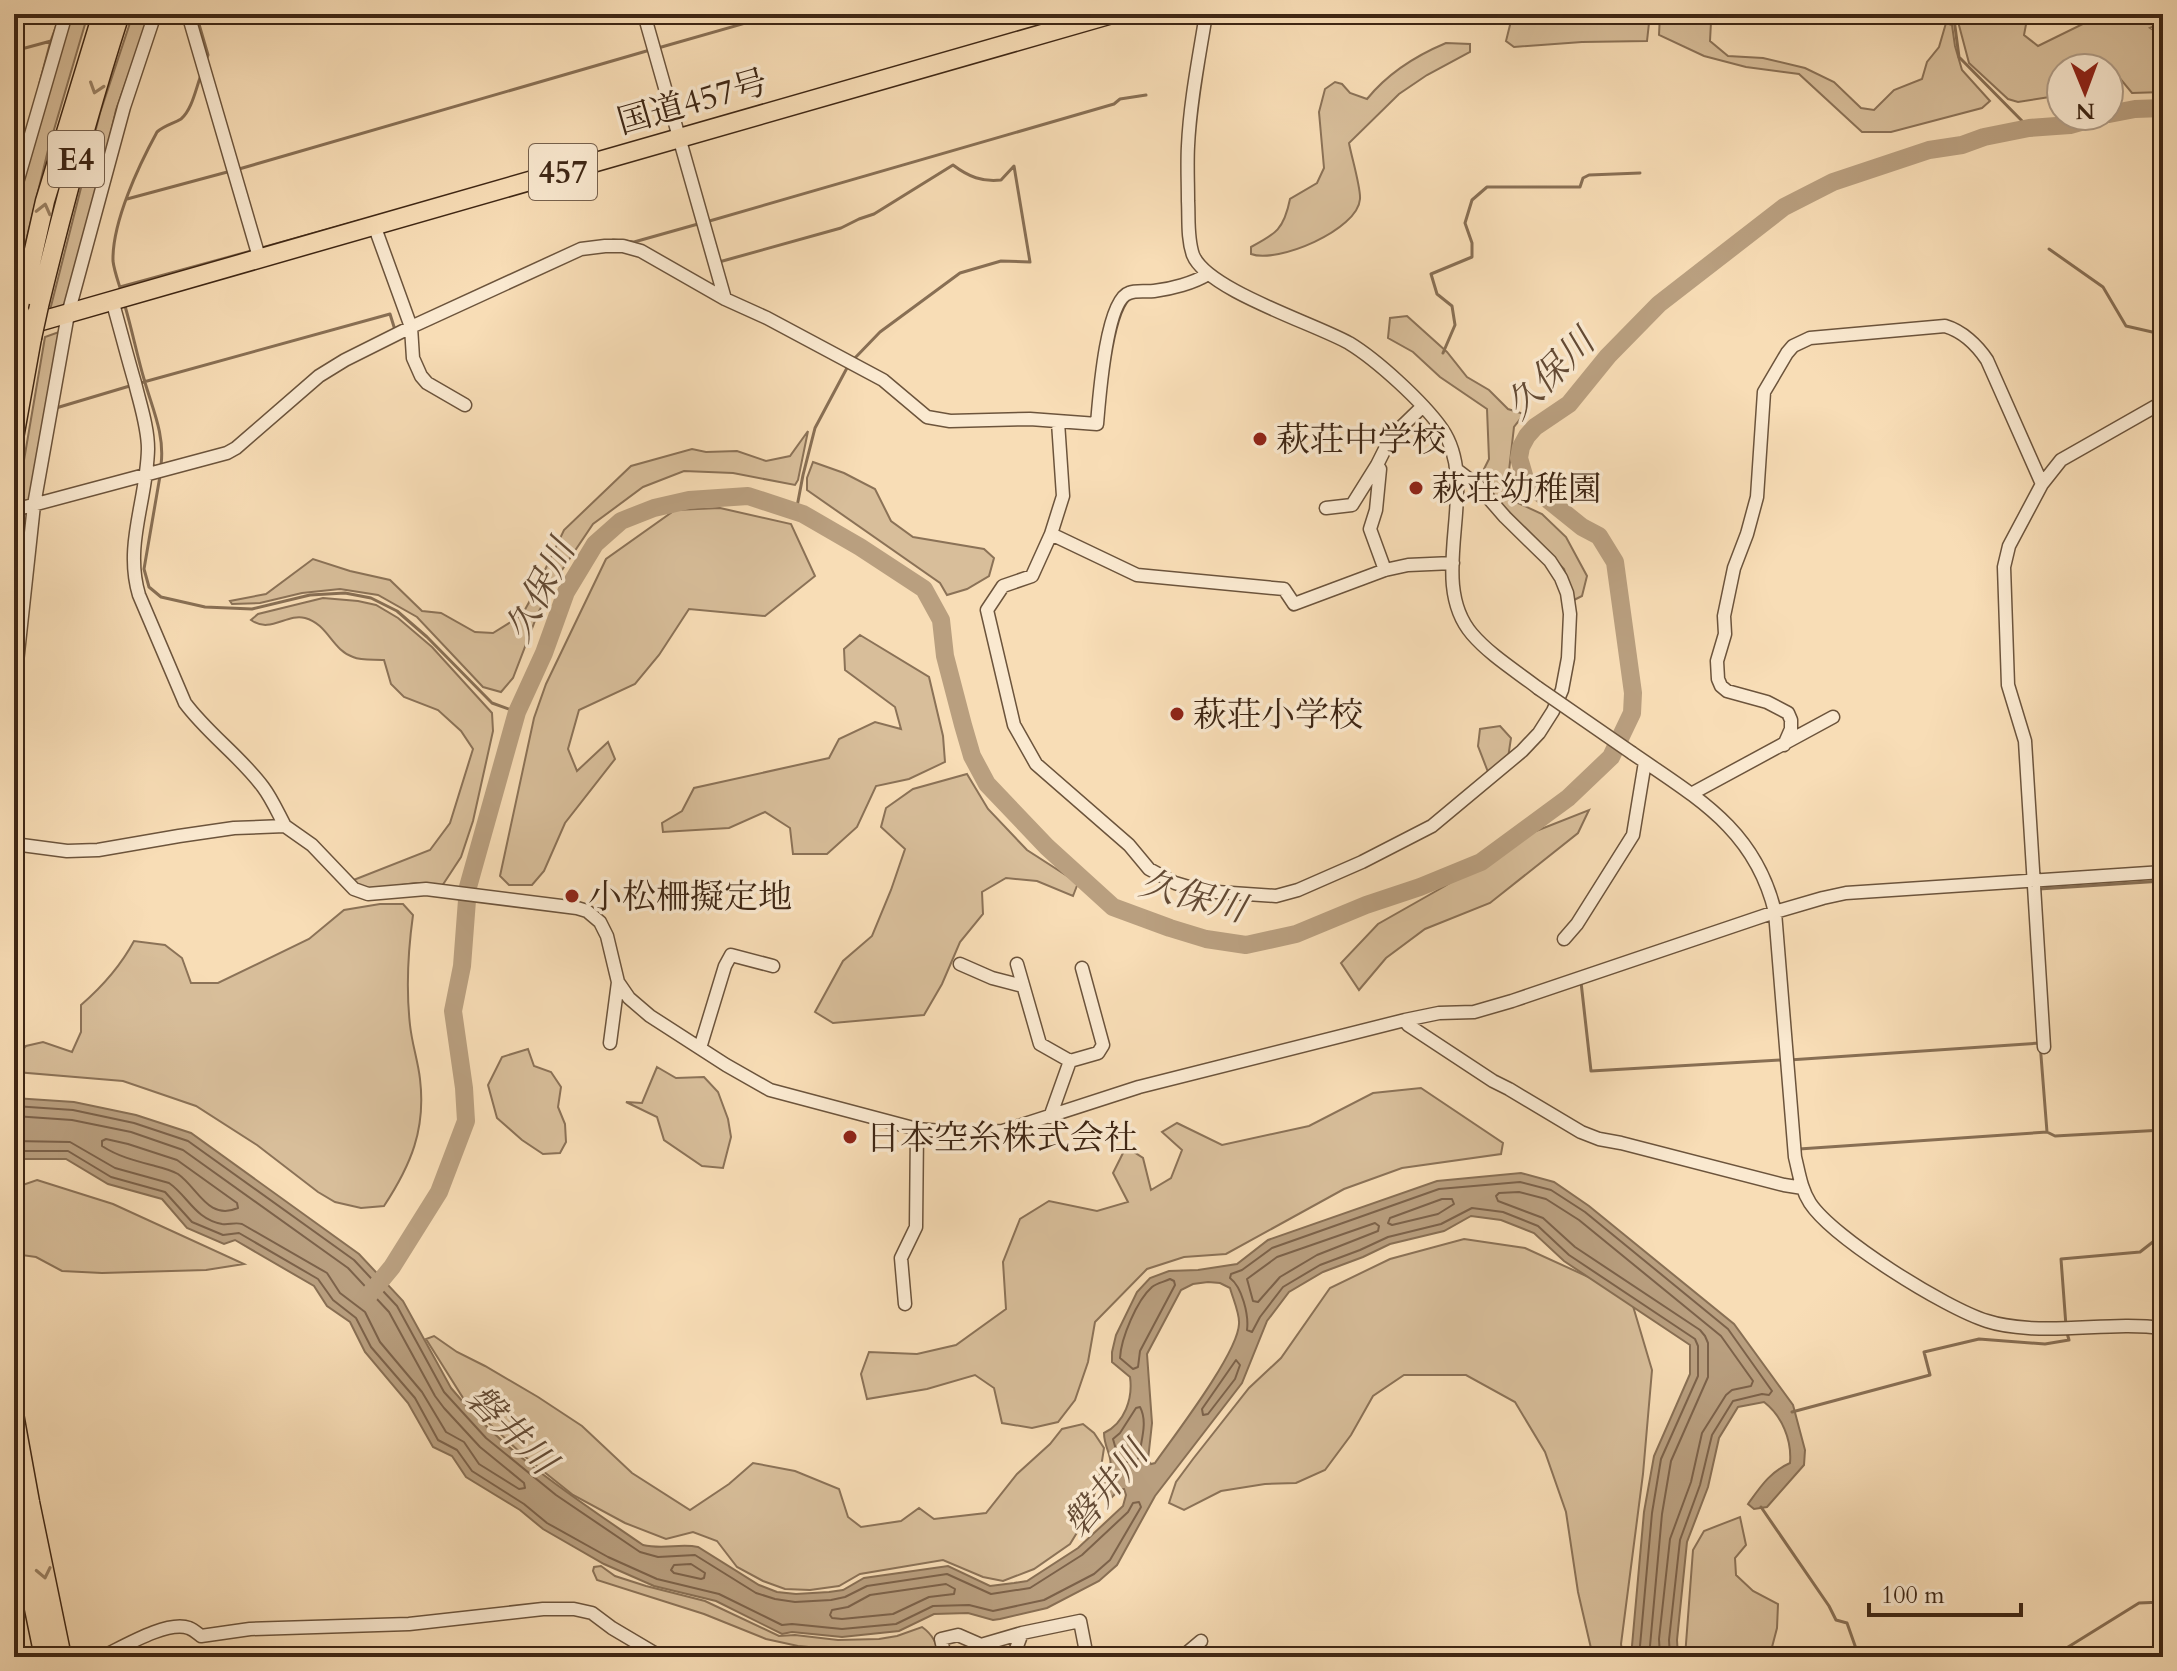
<svg xmlns="http://www.w3.org/2000/svg" width="2177" height="1671" font-family="Cardo,'Noto Serif JP',serif">
  <style>
    .green { fill: #d8be9a; stroke: #8b7257; stroke-width: 2 }
    .water { fill: #b99f7f; stroke: #886f54; stroke-width: 2; fill-rule: evenodd }
    .lines { fill: none; stroke-linecap: round; stroke-linejoin: round }
    .shore { stroke: #7c624a; stroke-width: 2 }
    .stream { stroke: #886f54; stroke-width: 3 }
    .river { stroke: #b99f7f; stroke-width: 18 }
    .minor-casing { stroke: #6c543c; stroke-width: 15 }
    .highway-casing { stroke: #3e2614; stroke-width: 21 }
    .minor { stroke: #fae9d0; stroke-width: 12 }
    .highway { stroke: #f8ddb6; stroke-width: 18 }
    .minor-bridge-casing { stroke: #6c543c; stroke-width: 15; stroke-linecap: butt }
    .highway-bridge-casing { stroke: #3e2614; stroke-width: 21; stroke-linecap: butt }
    .minor-bridge { stroke: #fae9d0; stroke-width: 12 }
    .highway-bridge { stroke: #f8ddb6; stroke-width: 18 }
    .oneway { stroke: #9b8265 }
    .poi-dot { fill: #8f2418; stroke: #fae9d0; stroke-width: 3 }
    .labels { text-anchor: middle; stroke-width: 7; stroke-linejoin: round; paint-order: stroke }
    .shield { fill: #fae9d0; stroke: #76604c; stroke-width: 2 }
    .shield-label { font-size: 32px; font-weight: bold; fill: #3e2614 }
    .street-label { font-size: 34px; fill: #3e2614; stroke: #fae9d0 }
    .poi-label { font-size: 34px; fill: #3e2614; stroke: #fae9d0; text-anchor: start }
    .water-label { font-size: 36px; font-style: italic; fill: #634a34; stroke: #fae9d0 }
  </style>
  <rect width="100%" height="100%" fill="#f8ddb6"/>
  <filter id="stains"><feTurbulence type="fractalNoise" baseFrequency=".0025" numOctaves="4"/><feColorMatrix values="0 0 0 0 .2 0 0 0 0 .09 0 0 0 0 .02 0 0 0 .5 -.17"/></filter>
  <radialGradient id="worn" r=".72"><stop offset=".6" stop-color="#630" stop-opacity="0"/><stop offset="1" stop-color="#630" stop-opacity=".3"/></radialGradient>
  <path class="green" d="M71,14h17l-40,136 -34,142v-81l20,-76z
    M133,14h17l-34,96 -42,184 -10,14 -15,6 51,-201z
    M1519,14h131l-3,27 -65,1 -68,5 -8,-6 6,-24z
    M1660,14h42l9,8 -1,19 18,15 35,2 42,10 29,14 27,26 13,2 20,-20 28,-11 5,-17 12,-15 7,-24 6,2 3,21 7,24 28,31 -8,7 -91,24h-29l-63,-58 -53,-7 -42,-11 -45,-21z
    M1956,14h72l-4,21 14,11 65,-32h60v8l-13,6 13,8v56l-31,1 -23,-28 -5,3h-43v25l-5,3 -38,6 -10,-3 -39,-36z
    M1446,43l24,1v8l-43,23 -28,19 -50,49c2,12 12,45 11,56 -2,31 -83,65 -109,55v-7c25,-13 33,-18 39,-48l27,-16 7,-15 -5,-56 6,-23 10,-7 7,2 8,9 17,6c21,-26 48,-43 79,-56z
    M1407,316l40,36 20,25 22,13 19,19 16,5 -10,13 -5,44 9,32 24,11 24,23 21,39 -5,20 -8,4 -10,-31 -75,-78 -8,-16 8,-16 -2,-50 -47,-32 -27,-25 -25,-14 2,-20z
    M59,332l-28,167 -15,8 29,-170z
    M808,431l-10,49 -3,5 -62,-12 -49,-2 -41,16 -50,37 -31,46 -24,43 -25,65 -12,14 -18,-5 -66,-70 -39,-22 -38,-6 -38,4 -42,10 -28,1 -2,-3 36,-7 47,-35 37,12 40,9 32,31 19,2 34,19 18,1 29,-18 11,-20 31,-65 67,-64 61,-17 14,3 31,-1 29,10 24,-5z
    M813,462l31,11 31,16 16,32 22,16 71,12 10,9 -5,18 -22,13 -20,6 -7,-12 -133,-93v-12z
    M720,508l71,16 24,52 -50,40 -76,-7 -30,46 -24,29 -56,26 -11,39 9,22 31,-29 7,17 -50,64 -21,48 -12,14h-23l-9,-9 34,-158 12,-34 60,-125 69,-49z
    M28,513l-14,151v-139l1,-11z
    M323,598l35,3 18,4 22,13 34,29 60,66 1,18 -20,90 -12,36 -19,29 -26,-3 -50,7 -15,-9 79,-31 20,-27 23,-74 -12,-18 -23,-21 -34,-13 -13,-13 -7,-24c-9,-1 -22,1 -31,-3 -21,-7 -25,-33 -48,-39 -18,-5 -35,16 -54,2l7,-6z
    M860,635l69,42 14,59 2,26 -36,17 -33,7 -19,41 -30,27h-34l-3,-26 -25,-16 -36,16 -66,4 -1,-9 20,-12 12,-23 135,-30 10,-19 36,-17 26,7 -6,-22 -50,-37 -1,-21z
    M1500,726l11,12 -3,20 -20,14 -10,-26 2,-17z
    M967,774l21,35 39,41 51,33 -5,13 -36,-15 -31,-3 -24,14 1,22 -23,28 -18,42 -18,31 -91,8 -18,-11 28,-51 29,-25 19,-46 14,-41 -24,-22 5,-19 27,-19z
    M1589,810l-11,23 -88,70 -65,26 -39,29 -27,32 -18,-27 37,-39 67,-38 86,-53z
    M380,904h23l10,11c-5,36 -7,74 -3,110 2,19 8,36 10,54 6,50 -9,86 -36,127l-23,2 -26,-6 -17,-10 -61,-47 -61,-39 -73,-25 -107,-9 -1,-12 11,-14 17,-4 29,10 9,-20v-27c22,-19 39,-38 53,-64l31,4 17,13 9,25h27l91,-44 35,-29z
    M528,1049l6,17 17,6 10,15 -3,20 7,17 1,18 -6,11 -17,1 -21,-14 -25,-22 -9,-33 14,-28z
    M657,1067l19,11 28,-1 14,15 10,27 3,18 -8,31 -21,-2 -38,-26 -7,-23 -31,-15 16,1z
    M1421,1088l82,55 -2,11 -99,14 -58,21 -118,65 -42,3 -37,12 -52,53 -7,40 -13,38 -17,22 -26,6 -30,-5 -8,-35 -19,-13 -48,14 -60,10 -6,-25 8,-22 48,2 39,-9 50,-36 -3,-47 17,-43 29,-18 48,10 31,-9 -15,-29 13,-26 17,11 8,32 20,-12 11,-28 -20,-18 15,-9 45,22 87,-19 64,-33z
    M37,1180l76,24 131,60 -38,6 -104,3 -40,-2 -26,-14 -22,-3v-66z
    M1464,1239l61,9 105,48 22,74 -9,104 -22,170 2,13h-30l-15,-65 -12,-80 -21,-60 -30,-50 -49,-27h-62l-31,21 -22,39 -26,35 -29,13 -31,1 -44,7 -37,19 -15,-7 7,-21 17,-23 56,-71 32,-30 49,-70 60,-29z
    M434,1336l23,16 28,14 53,31 44,29 50,47 58,37 39,-26 24,-21 42,8 44,18 9,28 13,10 40,-6 18,-13 15,11 52,-6 31,-39 33,-30 12,-15 21,-5 11,9 10,15 -4,26 -11,39 -19,31 -36,25 -31,12 -20,-4 -40,-17 -83,14 -21,12 -29,4 -25,-1 -22,-8 -26,-14 -20,-26 -24,-9 -27,7 -41,-16 -52,-28 -50,-40 -58,-54 -39,-62z
    M1740,1517l6,28 -11,13 1,17 17,16 25,13 -1,24 -6,23 -18,6h-68l8,-107 11,-19z
    M601,1566l14,10 31,10 59,15 74,35 16,-1 43,5 41,-1 18,-3 25,-9c10,7 16,17 16,30h-76l-11,-6 -53,-5 -32,-7 -62,-25 -107,-34 -4,-9 1,-4z"/>
  <path class="water" d="M14,1098l60,4 62,13 55,18 168,121 44,47 48,87c53,65 124,110 192,157 21,5 37,-2 55,2l61,38 18,7 19,2 33,-2 14,-2 21,-12 84,-12 42,20 24,-3 13,-2 51,-33 45,-42 3,-11 -2,-6h-4l-9,9 -9,-3v-15c18,-19 2,-27 2,-47 21,-10 29,-35 26,-56l-18,-15v-10l4,-17 21,-43 13,-14 19,-7 29,-1 39,-6 31,-24 169,-59 84,-8 33,9 35,24 145,118 59,81 12,45 -1,15 -37,42 -13,2 -6,-5c13,-18 22,-32 42,-41 2,-23 -8,-47 -26,-61l-26,5 -19,31 -11,49 -21,55 -10,98 1,17h-47l13,-145 10,-56 36,-82v-29l-126,-84 -30,-28 -33,-13 -30,-4 -27,15 -54,13 -27,13 -40,15 -34,20 -22,29 -25,62 -87,113 -38,69 -18,16 -52,27 -47,11 -7,1 -25,-7 -34,1 -35,17 -57,6 -50,-5 -10,2 -66,-33 -62,-15 -50,-22 -61,-35 -23,-19 -54,-33 -14,-21 -19,-9 -25,-44 -43,-51 -15,-30 -23,-16 -13,-20 -79,-46 -11,4 -37,-16 -25,-29 -54,-15 -42,-25h-52zM1208,1282l12,1 10,5c3,11 10,26 9,36 -1,29 -65,112 -84,139l-4,1 -3,-4 4,-37 -5,-69 34,-64 12,-6z"/>
  <g class="lines">
    <path class="shore" d="M14,1106l59,4 61,13 54,18 166,119 43,46 47,86 42,46 70,57 84,57 18,5 37,-2 61,38 19,6 20,3 36,-2 14,-3 22,-11 80,-12 44,20 39,-6 52,-33 46,-43 5,-9 6,-1 2,5 -31,53 -16,14 -50,26 -51,11 -24,-6 -36,1 -37,18 -54,5 -50,-5 -10,1 -63,-31 -62,-15 -49,-22 -61,-34 -23,-19 -52,-33 -15,-21 -19,-10 -23,-42 -44,-51 -15,-29 -23,-18 -15,-21 -79,-46 -16,2 -31,-13 -27,-30 -54,-15 -43,-26h-54
      M14,1116l58,4 59,12 52,18 165,118 41,44 46,84 9,12 36,39 44,36 1,5 -6,1 -40,-25 -15,-22 -18,-10 -24,-40 -42,-50 -15,-30 -25,-19 -13,-20 -85,-49c-7,-2 -13,1 -20,0 -27,-5 -34,-28 -53,-41l-54,-15 -45,-26 -56,-1
      M106,1139l22,5 49,16 60,43 1,5c-30,13 -40,-20 -60,-34 -7,-4 -15,-6 -23,-8 -19,-5 -36,-9 -53,-20v-5z
      M1442,1199h10l2,5 -16,10 -46,11 -4,-2 2,-5z
      M1375,1223l4,3 -1,5 -61,24 -37,22 -22,25 -5,-1 -6,-22 30,-22z
      M1170,1279l4,2 1,4 -35,66 -2,16 -5,2 -13,-11c1,-20 17,-58 32,-71 5,-4 12,-5 18,-8z
      M1236,1360l4,5 -5,14 -27,35 -5,1 -1,-6z
      M1140,1407c8,15 1,33 -1,50l-2,3 -15,3 -3,-3 -6,-21 7,-6 16,-25z
      M691,1564l14,9 -1,5 -3,1 -27,-6 -3,-3 3,-5z
      M946,1584l9,5 -1,5 -25,3 -36,17 -51,5 -10,-1 -2,-3 2,-5 16,-3 22,-12z
      M1639,1657l13,-144 9,-54 37,-83v-30l-3,-7 -126,-84 -31,-29 -35,-14 -31,-4 -31,16 -53,13 -28,13 -40,15 -37,22 -23,30 -8,15 -5,-2c2,-15 -5,-43 -17,-52l1,-4 11,-4 30,-22 167,-59 81,-7 31,8 34,22 143,117 44,62 -3,4 -7,-1 -29,7 -21,34 -12,50 -20,55 -11,100 1,17
      M1649,1657l13,-143 9,-53 37,-84v-34l-3,-7 -5,-6 -125,-83 -32,-29 -45,-17 -2,-5 3,-3 20,-1 27,7 33,21 142,116 32,45 -2,5 -19,4 -6,5 -24,38 -11,49 -21,57 -11,100 1,18"/>
    <path class="stream" d="M196,14l12,41 -2,5
      M1948,14l6,5 5,38 70,71
      M658,48l119,-34
      M14,51l37,-10 6,-16
      M40,83l11,-42
      M239,169l411,-119
      M127,199l104,-28
      M706,222l408,-118 6,-5 26,-4
      M613,240l21,2 64,-18
      M262,248l97,-27
      M2049,249l54,38 23,39 35,8 2,3
      M719,262l122,-34 18,-9 15,-5 79,-49c16,12 29,17 48,15l13,-14 16,96 -29,-1 -41,12 -80,59 -27,28
      M120,287l135,-37
      M121,291c-3,-10 -7,-21 -8,-30 -1,-39 26,-96 44,-129 8,-7 16,-8 24,-13 11,-9 15,-31 20,-44
      M125,306c7,24 12,49 19,73 8,29 21,55 17,86
      M1443,353l12,-28 -3,-19 -15,-12 -6,-20 41,-17v-14l-7,-20 7,-23 15,-13h93l3,-9 6,-3 51,-2
      M140,383l250,-69 5,16
      M56,408l77,-23
      M160,476l-16,93 5,18 12,10 44,10 47,2 58,-14 35,-2 26,5 26,13 30,26 65,66 25,9
      M796,512l7,-37 12,-47 33,-62
      M2039,889l124,-8
      M1581,982l10,89 190,-11
      M1789,1060l251,-17 7,89
      M1799,1149l248,-17 8,4 108,-6
      M2066,1326l-5,-67 79,-7 23,-18
      M1792,1412l138,-37 -6,-23 55,-13 66,5 24,-4 -2,-7
      M1761,1507l68,99 7,14 11,3 12,34
      M2052,1657l87,-54 24,-1"/>
    <path class="river" d="M2109,114l26,-5 28,-1
      M368,1296l24,-29 47,-75 27,-71 -2,-33 -11,-77 9,-45 6,-79 49,-175 27,-59 22,-61 29,-48 26,-23 33,-13 35,-8 59,-4 55,18 57,33 64,42 17,31 4,36 18,69 9,31 15,28 60,63 66,60 57,21 36,11 40,6 50,-11 70,-29 54,-18 61,-25 87,-64 43,-41 21,-44 1,-20 -18,-131 -16,-26 -17,-9 -56,-45 -7,-24 2,-11 6,-11 8,-9 34,-23 39,-48 51,-52 125,-97 49,-25 96,-32 33,-5 22,-8 45,-9 41,-3 32,-9"/>
    <defs>
      <path id="minor" d="M188,14l71,243
        M644,14l81,285
        M1206,14c-7,44 -16,88 -18,132 -1,18 0,36 0,55 1,17 -1,37 5,54 14,35 120,68 156,88 28,17 74,59 93,86 40,58 -17,150 30,205 18,21 44,37 66,54
        M14,193l52,-179
        M374,225l37,102 2,31 8,18 6,7 38,22
        M112,300c8,28 15,56 23,83 5,21 13,44 13,66 -1,51 -24,96 -9,146l46,108c23,31 55,53 78,84 9,12 15,26 22,39
        M1058,422l5,74 -12,38 -19,42 -29,10 -16,24 27,115 22,39 93,81 20,24 26,14 27,8 74,5 22,-6 64,-28 70,-36 90,-75 17,-18 14,-22 9,-21 6,-32 2,-44 -3,-21 -6,-15 -11,-17 -45,-44 -27,-31 -21,-16
        M1377,465l3,4 -4,41 -6,19 15,41
        M1326,508l26,-3 25,-40 14,-28 31,-30
        M14,510l213,-57 9,-5 83,-72 26,-16 66,-33 170,-78 24,-3h18l18,5 84,48 42,19 116,62 44,37 23,4 80,-2 67,5c2,-23 9,-124 32,-131 7,-3 17,-1 25,-2 17,-2 40,-8 54,-17
        M1051,534l86,41 147,14 10,15 91,-34 23,-5 45,-2
        M14,690l20,-185 34,-191 56,-207 31,-93
        M1784,745l7,-16v-9l-3,-7 -21,-11 -40,-11 -6,-5 -3,-7 -1,-18 8,-27 -1,-18 10,-48 13,-34 10,-37 7,-105 23,-39 6,-7 17,-8 135,-12c17,5 32,19 42,34l55,124
        M1632,753c65,45 123,76 143,159l20,245c4,16 6,32 15,46 23,35 135,105 177,118 12,4 28,6 42,7 44,3 90,-6 134,0
        M1691,794l142,-77
        M14,844l53,7 31,-1 81,-14 55,-8 51,-2 27,19 42,44 14,5 58,-5 151,19 10,3 13,11 7,14 11,46 11,16 21,18 76,49 44,25 147,39 51,4 35,-2 136,-44 266,-67 34,-7 35,-1 38,-11 263,-89 48,-14 23,-5 317,-21
        M1564,939l13,-15 56,-89 12,-73
        M960,964l32,14 31,8
        M1017,964l23,80 30,17
        M1405,1020l3,5 85,56 16,8 72,43 18,7 22,4 163,42 19,3
        M610,1043l8,-61
        M2044,1047l-19,-306 -17,-56 -4,-118 5,-21 33,-62 19,-24 102,-58
        M700,1048l25,-82 6,-11 42,11
        M1050,1117l20,-56 28,-8 5,-8 -21,-77
        M905,1304l-4,-46 15,-31 1,-98
        M102,1657c21,-10 65,-37 87,-29 5,2 8,5 12,8l49,-7 159,-5 134,-15h31l18,4 20,15 49,29
        M945,1657l-4,-18 17,-4 23,10 41,-12 58,-12 7,36
        M1013,1657l9,-24
        M1182,1657l19,-16"/>
      <path id="highway" d="M39,306c24,-99 50,-196 81,-292
        M20,312l25,-111 57,-187
        M24,326l1088,-312
        M14,438l18,-100
        M14,1414l16,88 32,155
        M14,1512l30,145"/>
    </defs>
    <use href="#minor" class="minor-casing"/>
    <use href="#highway" class="highway-casing"/>
    <use href="#minor" class="minor"/>
    <use href="#highway" class="highway"/>
    <defs>
      <path id="minor-bridge" d="M1538,688l94,65"/>
      <path id="highway-bridge" d="M32,338l7,-32
        M14,341l6,-29"/>
    </defs>
    <use href="#minor-bridge" class="minor-bridge-casing"/>
    <use href="#highway-bridge" class="highway-bridge-casing"/>
    <use href="#minor-bridge" class="minor-bridge"/>
    <use href="#highway-bridge" class="highway-bridge"/>
  </g>
  <defs><path id="oneway-chevron" d="M-2-3.5L2.5 0L-2 3.5" fill="none" stroke-width="1.6" stroke-linecap="round" stroke-linejoin="round" transform="scale(2)"/></defs>
  <g class="oneway">
    <use href="#oneway-chevron" transform="translate(96 88) rotate(108)"/>
    <use href="#oneway-chevron" transform="translate(44 209) rotate(-76)"/>
    <use href="#oneway-chevron" transform="translate(44 1573) rotate(78)"/>
  </g>
  <g class="poi-dot">
    <circle cx="1260" cy="439" r="8"/>
    <circle cx="1416" cy="488" r="8"/>
    <circle cx="1177" cy="714" r="8"/>
    <circle cx="572" cy="896" r="8"/>
    <circle cx="850" cy="1137" r="8"/>
  </g>
  <g class="labels">
    <g class="shield">
      <rect x="48" y="131" width="56" height="56" rx="6"/>
      <rect x="529" y="144" width="68" height="56" rx="6"/>
    </g>
    <g class="shield-label">
      <text x="76" y="170">E4</text>
      <text x="563" y="183">457</text>
    </g>
    <g class="street-label">
      <text transform="translate(692 101) rotate(-16)" y="12">国道457号</text>
    </g>
    <g class="poi-label">
      <text x="1276" y="451">萩荘中学校</text>
      <text x="1432" y="500">萩荘幼稚園</text>
      <text x="1193" y="726">萩荘小学校</text>
      <text x="588" y="908">小松柵擬定地</text>
      <text x="866" y="1149">日本空糸株式会社</text>
    </g>
    <g class="water-label">
      <text transform="translate(1549 373) rotate(-45)" y="13">久保川</text>
      <text transform="translate(539 590) rotate(-63)" y="13">久保川</text>
      <text transform="translate(1193 895) rotate(15)" y="13">久保川</text>
      <text transform="translate(512 1429) rotate(45)" y="13">磐井川</text>
      <text transform="translate(1105 1488) rotate(-51)" y="13">磐井川</text>
    </g>
  </g>
  <rect width="2177" height="1671" fill="none" stroke="#f8ddb6" stroke-width="48"/>
  <rect x="16" y="16" width="2145" height="1639" fill="none" stroke="#3e2614" stroke-width="4"/>
  <rect x="24" y="24" width="2129" height="1623" fill="none" stroke="#3e2614" stroke-width="2"/>
  <g transform="translate(2085 92) rotate(179)"><circle r="38" fill="#fae9d0" stroke="#af9b85" stroke-width="2"/>
  <path d="M0-6L14 30L0 20L-14 30Z" fill="#8f2418"/>
  <text y="-12" font-size="22" font-weight="bold" text-anchor="middle" fill="#3e2614">N</text>
  </g>
  <path d="M1869 1603v12h152v-12" fill="none" stroke="#3e2614" stroke-width="4"/>
  <text x="1881" y="1603" font-size="24" fill="#3e2614" stroke="#fae9d0" stroke-width="6" paint-order="stroke">100 m</text>
  <rect width="100%" height="100%" filter="url(#stains)"/>
  <rect width="100%" height="100%" fill="url(#worn)"/>
</svg>
